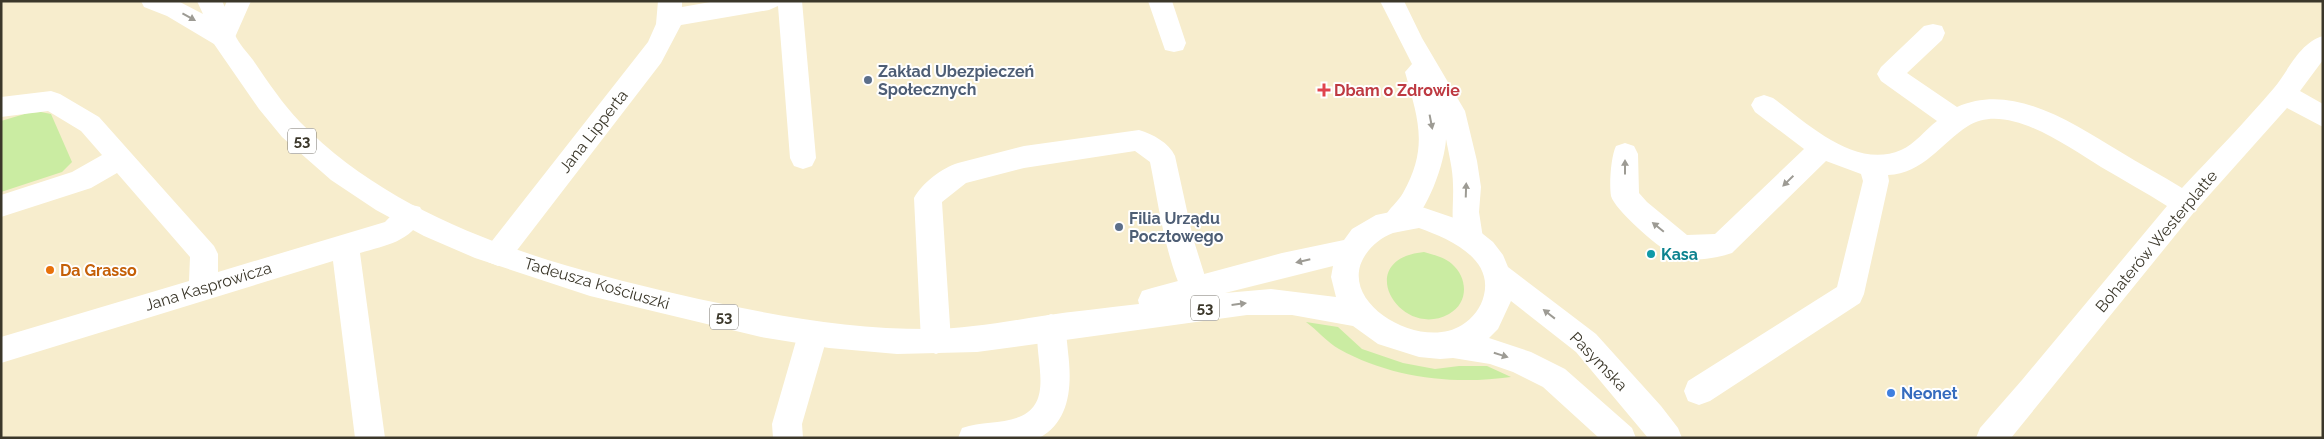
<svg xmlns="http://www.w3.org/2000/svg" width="2324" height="439" font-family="Raleway,sans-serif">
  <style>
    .green { fill: #caeca2 }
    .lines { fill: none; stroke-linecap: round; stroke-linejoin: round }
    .minor { fill: #fff; fill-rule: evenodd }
    .major { fill: #fff; fill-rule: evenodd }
    .oneway { fill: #9d9b94 }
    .service-dot { fill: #5c6f8a; stroke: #fff; stroke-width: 2 }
    .health-dot { fill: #e0444e; stroke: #fff; stroke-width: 2 }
    .culture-dot { fill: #0f9aa8; stroke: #fff; stroke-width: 2 }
    .food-dot { fill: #e8710a; stroke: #fff; stroke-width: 2 }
    .shop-dot { fill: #3f7fe0; stroke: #fff; stroke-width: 2 }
    .labels { text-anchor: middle; stroke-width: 4; stroke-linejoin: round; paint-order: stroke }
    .shield { fill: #fff; stroke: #76736a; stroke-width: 1 }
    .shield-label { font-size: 15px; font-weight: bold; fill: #3b372a }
    .service-label { font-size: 16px; font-weight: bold; fill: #4e5e75; stroke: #fff; text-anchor: start }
    .health-label { font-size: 16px; font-weight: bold; fill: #be3a42; stroke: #fff; text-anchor: start }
    .street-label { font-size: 16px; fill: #3b372a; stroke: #fff }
    .culture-label { font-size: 16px; font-weight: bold; fill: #0d838f; stroke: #fff; text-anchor: start }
    .food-label { font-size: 16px; font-weight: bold; fill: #c56008; stroke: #fff; text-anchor: start }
    .shop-label { font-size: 16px; font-weight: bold; fill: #366cbe; stroke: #fff; text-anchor: start }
  </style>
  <rect width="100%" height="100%" fill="#f7edcd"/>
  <path class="green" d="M41,112l10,2 21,48 -10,10 -61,20v-71l27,-8z
    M1424,252c10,3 20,5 28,12 16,14 17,39 -3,50 -49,27 -98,-55 -25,-62z
    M1306,322l32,5 24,22 41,14 32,6 24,-3h28l24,11c-58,8 -120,1 -172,-28 -12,-7 -22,-19 -33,-27z"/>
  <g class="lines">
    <path class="minor" d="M227,1h24l-19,43 -9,2 -9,-2 -3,-7z
      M658,1h24v6l34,-6h86l14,157 -4,8 -9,3 -9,-3 -4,-8 -12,-152 -9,4 -88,15 -20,38 -153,199 -10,4 -10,-4 -4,-8 4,-8 160,-204 8,-18z
      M1148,1h24l14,42 -3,7 -9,2 -9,-2z
      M1380,1h24l18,37 43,73 12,50 4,26 -2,25 4,26 -4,8 -10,4 -10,-4c-10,-20 -5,-39 -6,-61 0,-15 -4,-30 -7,-46 -1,23 -19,75 -39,87 -7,4 -12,2 -19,0l-4,-8c5,-10 14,-16 19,-25 26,-46 15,-74 2,-121l7,-8z
      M1933,24l9,2 3,7 -3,7 -35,33 50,34c56,-25 115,16 162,44 21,13 42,24 63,37 31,-33 63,-66 92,-100 15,-18 25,-45 49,-52v24l-23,31 23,13v23l-36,-19 -92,103 -184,227h-35l4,-10 42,-48 145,-174c-22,-14 -44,-26 -66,-39 -33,-20 -94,-66 -133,-41 -27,17 -45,48 -80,49l1,6 -25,113 -4,9 -150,98 -11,4 -11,-4 -4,-10 4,-10 149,-94 26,-106 -2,-7 -35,-13 -94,92c-14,5 -35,8 -50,6 -14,-2 -67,-48 -71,-63 -2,-12 0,-40 5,-50l9,-3 9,3 4,8 1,39 8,9 40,33 28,-1 89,-85 -49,-37 -4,-7 4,-7 9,-3 9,3c34,25 82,72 128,52 14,-6 24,-20 36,-29l-56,-40 -4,-7 4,-7 43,-41z
      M51,91l9,3 39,23 115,129 4,8v18l167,-50c11,-11 18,-21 35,-15l4,8c-14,27 -37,30 -64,38l25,185h-30l-22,-177 -332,102v-26l188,-56 1,-24 -73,-84 -26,15 -90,29v-22l71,-23 30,-17 -21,-24 -33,-20 -47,6v-20z
      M1139,130c14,4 30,13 36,26l18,82 16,51 -4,9 -10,3 -10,-3c-20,-42 -26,-91 -35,-136l-15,-11 -111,17 -58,15 -24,19 9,139 -5,9 -10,4 -10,-4 -5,-9 -7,-143c8,-15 28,-30 44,-35l66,-17z
      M1051,314l10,4c5,11 6,22 7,34 4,32 3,69 -29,86h-81l4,-10c19,-7 39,-4 57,-11 41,-16 8,-71 22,-99z
      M813,321l10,4 5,9 -26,90 1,14h-30l-1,-14 26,-90 5,-9z"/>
    <path class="major" d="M141,1h37l25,13 -6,-13h25c6,11 8,23 13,34 4,9 12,17 18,25 15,22 29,43 47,62 99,101 244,141 377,172 83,19 166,35 251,35 39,0 76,-7 114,-13 32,-5 65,-8 97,-12l-1,-4 4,-9 10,-3 130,-35 62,-13 8,-11 24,-14 43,-9 41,14 18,10 15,12 10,13 5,12 88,67 65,72 17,22 4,10h-34l-72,-86 -65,-51 -13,28 -9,9 42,14 34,17 67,59 4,10h-37l-56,-51 -30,-15 -23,-8 -37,-6 -13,1 -21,-2 -41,-13 -25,-18 -61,-11h-45l-270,37 -80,2 -68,-6 -68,-11 -171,-41 -115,-38 -51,-22 -48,-26 -45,-30 -49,-43 -23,-28 -45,-65 -47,-28 -23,-9zM1419,228c28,10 74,29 65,67 -3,13 -11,23 -22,30 -42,27 -129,-24 -96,-71 6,-9 16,-17 27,-21 8,-2 17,-3 26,-5zM1333,266l-2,11 5,20 -65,-8 -46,4z"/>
  </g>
  <defs><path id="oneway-solid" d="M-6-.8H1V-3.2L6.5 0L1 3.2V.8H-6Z" transform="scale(1.25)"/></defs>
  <g class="oneway">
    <use href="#oneway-solid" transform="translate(189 17) rotate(29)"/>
    <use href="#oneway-solid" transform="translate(1431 122) rotate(79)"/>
    <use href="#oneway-solid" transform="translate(1625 167) rotate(-90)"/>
    <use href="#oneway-solid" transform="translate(1788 181) rotate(136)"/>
    <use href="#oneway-solid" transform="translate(1466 190) rotate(-88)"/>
    <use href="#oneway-solid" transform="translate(1658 227) rotate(-141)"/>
    <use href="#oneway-solid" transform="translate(1303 261) rotate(167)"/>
    <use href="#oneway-solid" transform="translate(1239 304) rotate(-7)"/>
    <use href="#oneway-solid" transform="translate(1549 314) rotate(-142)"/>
    <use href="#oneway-solid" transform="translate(1501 355) rotate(17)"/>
  </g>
  <g class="service-dot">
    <circle cx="868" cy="80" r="5"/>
    <circle cx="1119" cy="227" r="5"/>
  </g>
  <path class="health-dot" d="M1321.5 82.5h5v5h5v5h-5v5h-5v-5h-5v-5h5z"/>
  <circle class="culture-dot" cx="1651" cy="254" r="5"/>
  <circle class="food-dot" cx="50" cy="270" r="5"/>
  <circle class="shop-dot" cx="1891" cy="393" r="5"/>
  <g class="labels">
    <g class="shield">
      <rect x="288" y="128.5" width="28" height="25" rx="4"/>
      <rect x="1191" y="295.5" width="28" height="25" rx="4"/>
      <rect x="710" y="304.5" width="28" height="25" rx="4"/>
    </g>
    <g class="shield-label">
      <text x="302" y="146">53</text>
      <text x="1205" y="313">53</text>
      <text x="724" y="322">53</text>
    </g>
    <g class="service-label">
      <text x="878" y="77">Zakład Ubezpieczeń<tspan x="878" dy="18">Społecznych</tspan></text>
      <text x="1129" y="224">Filia Urządu<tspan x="1129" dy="18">Pocztowego</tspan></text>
    </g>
    <g class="health-label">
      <text x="1334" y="96">Dbam o Zdrowie</text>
    </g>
    <g class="street-label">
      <text transform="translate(593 131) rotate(-52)" y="6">Jana Lipperta</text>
      <text transform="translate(2156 241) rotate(-50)" y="6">Bohaterów Westerplatte</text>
      <text transform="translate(597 283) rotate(16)" y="6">Tadeusza Kościuszki</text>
      <text transform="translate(208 286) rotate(-17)" y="6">Jana Kasprowicza</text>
      <text transform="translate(1599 361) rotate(46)" y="6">Pasymska</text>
    </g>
    <g class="culture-label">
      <text x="1661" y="260">Kasa</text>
    </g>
    <g class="food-label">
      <text x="60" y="276">Da Grasso</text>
    </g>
    <g class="shop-label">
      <text x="1901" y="399">Neonet</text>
    </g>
  </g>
  <rect width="2324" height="439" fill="none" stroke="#3b372a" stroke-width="5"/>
</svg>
